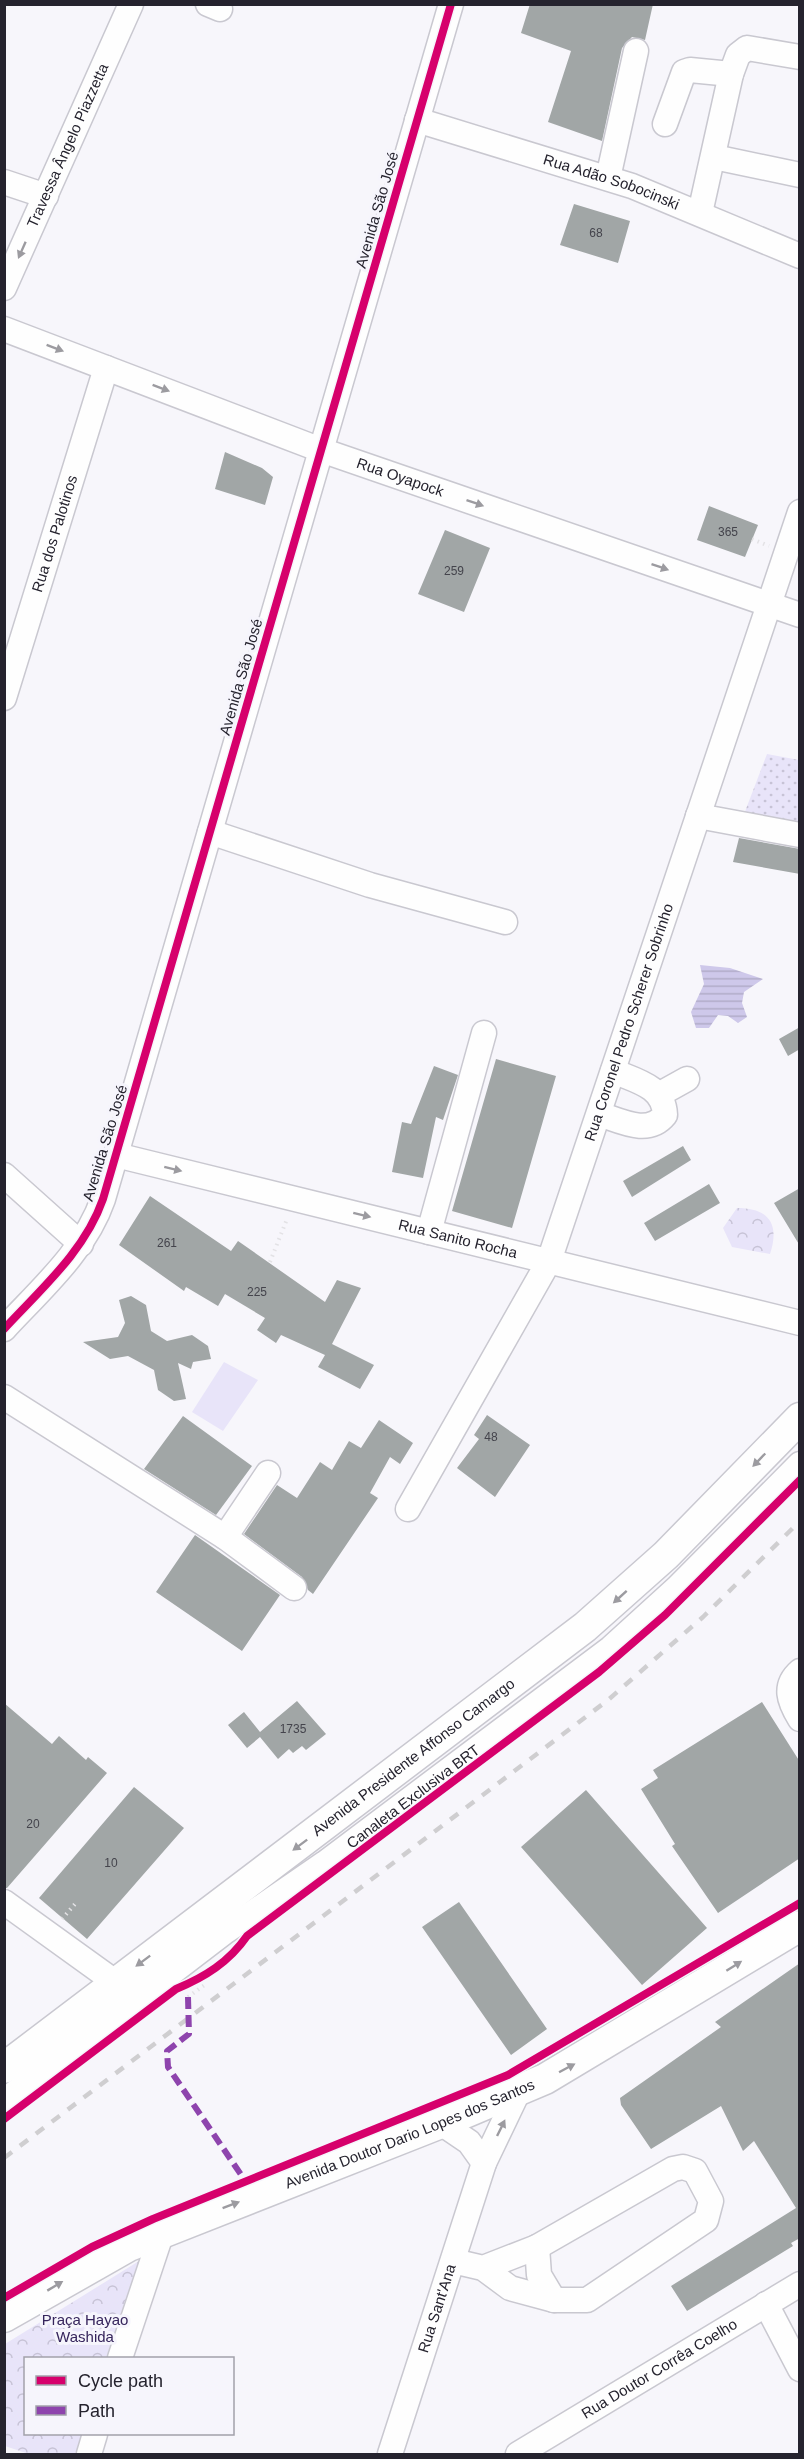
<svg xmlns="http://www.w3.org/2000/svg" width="804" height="2459" font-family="Helvetica,sans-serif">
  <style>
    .grass { fill: #e8e4f9 }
    .park { fill: url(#park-crowns) }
    .garden { fill: url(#garden-dots) }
    .water { fill: url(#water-rules) }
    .building { fill: #a1a6a6 }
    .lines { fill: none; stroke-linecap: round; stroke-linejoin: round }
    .minor-casing { stroke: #c9c8d0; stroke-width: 27 }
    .major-casing { stroke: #c9c8d0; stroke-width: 33 }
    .path { stroke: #e3e2e5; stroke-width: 4; stroke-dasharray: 1.5 4.5; stroke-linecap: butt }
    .minor { stroke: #fefefe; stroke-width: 24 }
    .major { stroke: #fefefe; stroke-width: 30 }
    .rail { stroke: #cfced0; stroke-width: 4.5; stroke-dasharray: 10 10; stroke-linecap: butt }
    .quiet { stroke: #8e44ad; stroke-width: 6; stroke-dasharray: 12 6; stroke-linecap: butt }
    .cycleway-casing { stroke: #f6f5fc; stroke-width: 11 }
    .cycleway { stroke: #d6006c; stroke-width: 8 }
    .oneway { fill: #9c9ba0 }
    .labels { text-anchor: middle; stroke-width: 6; stroke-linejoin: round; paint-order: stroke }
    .number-label { font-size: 12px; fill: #44444c }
    .street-label { font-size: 15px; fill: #25232e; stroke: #f6f5fc }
    .park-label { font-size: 15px; fill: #36255c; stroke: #f6f5fc }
  </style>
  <defs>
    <pattern id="park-crowns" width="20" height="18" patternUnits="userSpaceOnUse" patternTransform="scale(1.5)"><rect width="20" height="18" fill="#e8e4f9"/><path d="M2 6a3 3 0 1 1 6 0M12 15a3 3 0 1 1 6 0" fill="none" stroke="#c7c3d6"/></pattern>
    <pattern id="garden-dots" width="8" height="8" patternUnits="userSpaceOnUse" patternTransform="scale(1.5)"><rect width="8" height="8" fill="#e8e4f9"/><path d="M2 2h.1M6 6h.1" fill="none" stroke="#c7c3d6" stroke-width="1.8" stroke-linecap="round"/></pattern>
    <pattern id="water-rules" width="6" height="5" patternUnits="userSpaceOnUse" patternTransform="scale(1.5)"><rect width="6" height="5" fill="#cec8ea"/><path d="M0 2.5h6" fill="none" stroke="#b1acc9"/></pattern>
  </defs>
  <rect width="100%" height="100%" fill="#f7f6fb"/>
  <path class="grass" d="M224,1362l34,18 -35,51 -31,-19z"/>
  <path class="park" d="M737,1208c32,0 43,16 33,46l-38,-7 -9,-19z
    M139,2261l-33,97h-80v76h56l-7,20h-46l-24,-8v-102z"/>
  <path class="garden" d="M767,754l32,6v71l-58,-9z"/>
  <path class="water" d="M700,965l30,3 33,11 -19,13 -2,11 5,14 -9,6 -10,-7 -10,-1 -9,13h-13l-5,-16 13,-28z"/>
  <path class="building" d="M530,4h123l-8,36 -13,-3 -10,11 -20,93 -54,-19 23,-71 -50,-18z
    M574,204l56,17 -12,42 -58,-18z
    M225,452l37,16 11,9 -8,28 -50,-16z
    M709,506l49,19 -13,32 -48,-17z
    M445,530l45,18 -26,64 -46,-18z
    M739,838l61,11v25l-67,-12z
    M800,1027v22l-12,7 -9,-17z
    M496,1059l60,17 -44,152 -60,-17z
    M434,1066l24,9 -15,45 -7,-3 -13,61 -31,-6 10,-50 9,2z
    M683,1146l8,14 -59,37 -9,-16z
    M709,1184l11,19 -65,38 -11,-18z
    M800,1188v58l-26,-43z
    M150,1196l81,55 7,-10 87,61 12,-22 24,8 -29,56 42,21 -14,24 -42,-22 7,-12 -44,-20 -5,8 -19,-13 8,-12 -40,-24 -7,12 -32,-19 -2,4 -65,-46z
    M131,1296l15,9 5,26 16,10 25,-6 16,11 3,13 -18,3 -2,7 -13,-6 8,36 -12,2 -16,-11 -4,-20 -26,-14 -18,3 -27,-17 35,-5 7,-14 -6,-23z
    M487,1415l43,30 -35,52 -38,-29 22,-29 -5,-4z
    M183,1416l69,50 -36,49 -72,-46z
    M379,1420l34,23 -13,21 -10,-7 -20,36 8,5 -65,96 -5,-4 -6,-13 -58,-43 33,-49 20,13 23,-36 12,8 17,-29 12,7z
    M195,1535l85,60 -38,56 -86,-59z
    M297,1701l29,33 -20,16 -4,-4 -9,7 -4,-4 -11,10 -18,-22 -13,11 -19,-23 16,-13 16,20z
    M762,1702l38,60v96l-82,55 -46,-67 3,-2 -34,-55 17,-11 -5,-8z
    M4,1703l48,41 7,-8 27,24 2,-3 19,16 -100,115h-3z
    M134,1787l50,41 -97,111 -48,-41z
    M586,1790l121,138 -65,57 -121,-138z
    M459,1902l88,127 -36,26 -89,-128z
    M800,1963v275l-9,5 2,3 -106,65 -16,-25 125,-78 -42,-67 -11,10 -22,-45 -70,43 -30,-44 -1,-7 101,-71 -6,-5z"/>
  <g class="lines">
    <defs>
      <g id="minor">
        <path d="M208,4l12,5"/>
        <path id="s1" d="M417,120l215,66 168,70"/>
        <path d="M665,124l19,-52 6,-2 41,4"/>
        <path d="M714,157l86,18"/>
        <path d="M608,178l28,-127"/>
        <path d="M4,182l42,14"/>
        <path d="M700,213l31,-139 7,-19 9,-7 53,9"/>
        <path id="s2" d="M4,288l127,-284"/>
        <path id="s3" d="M4,329l317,121 479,165"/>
        <path id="s4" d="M4,698l102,-330"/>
        <path d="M698,816l102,19"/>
        <path d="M210,832l160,53 135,37"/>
        <path d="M660,1094l27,-15"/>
        <path d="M599,1114c22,7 49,22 66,1 -1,-29 -29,-34 -52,-44"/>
        <path id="s5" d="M116,1155l684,168"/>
        <path d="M4,1175l77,69"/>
        <path d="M429,1232l55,-199"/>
        <path d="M4,1329c37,-40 81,-78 99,-130l348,-1195"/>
        <path d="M4,1397l221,140 69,51"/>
        <path id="s6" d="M408,1509l141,-248 251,-749"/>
        <path d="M225,1537l43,-64"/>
        <path d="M800,1671c-17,15 -11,30 0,48"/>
        <path d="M4,1902l111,80"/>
        <path id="s7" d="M4,2101l222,-170 99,-68 286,-215 66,-60 123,-124"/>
        <path d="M441,2123l28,19 15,21"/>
        <path d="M537,2247l2,28 15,25"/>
        <path d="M453,2261l30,7 27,20 44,12h33l119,-80 5,-19 -16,-30 -12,-4 -10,2 -136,78 -54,21"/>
        <path d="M766,2304l34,65"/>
        <path d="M120,2358l42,-126"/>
        <path d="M89,2454l6,-20"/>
        <path id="s8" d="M390,2454l94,-291 34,-71"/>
        <path id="s9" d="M518,2454l282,-170"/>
      </g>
      <g id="major">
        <path id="s10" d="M4,2068l581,-441 81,-72 134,-137"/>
        <path id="s11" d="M4,2317l125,-71 312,-123 104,-44 255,-153"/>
      </g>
    </defs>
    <use href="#minor" class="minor-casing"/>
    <use href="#major" class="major-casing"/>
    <path class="path" d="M752,539l17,7
      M270,1262l17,-43
      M62,1919l13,-15
      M188,1997l18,-13"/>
    <use href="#minor" class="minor"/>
    <use href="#major" class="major"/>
    <path class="rail" d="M4,2158l604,-458 95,-83 97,-96"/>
    <path class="quiet" d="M188,1997l1,37 -22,17 1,16 78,115"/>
    <defs>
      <path id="cycleway" d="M4,1329c37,-40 81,-78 99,-130l348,-1195
        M4,2119l172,-130c29,-12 53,-27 71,-53l352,-264 66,-57 135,-135
        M4,2298l88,-51 61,-28 355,-144 292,-172"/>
    </defs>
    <use href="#cycleway" class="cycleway-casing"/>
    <use href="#cycleway" class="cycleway"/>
  </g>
  <defs><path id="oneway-solid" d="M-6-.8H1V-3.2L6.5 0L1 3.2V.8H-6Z" transform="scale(1.5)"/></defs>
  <g class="oneway">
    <use href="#oneway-solid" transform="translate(22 250) rotate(114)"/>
    <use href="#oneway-solid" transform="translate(55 348) rotate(21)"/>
    <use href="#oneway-solid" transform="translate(161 388) rotate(21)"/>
    <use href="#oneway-solid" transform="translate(475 503) rotate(19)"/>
    <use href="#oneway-solid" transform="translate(660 567) rotate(19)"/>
    <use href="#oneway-solid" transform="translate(173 1169) rotate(14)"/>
    <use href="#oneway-solid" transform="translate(362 1215) rotate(14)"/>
    <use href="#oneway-solid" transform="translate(759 1460) rotate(134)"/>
    <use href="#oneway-solid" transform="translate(620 1597) rotate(138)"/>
    <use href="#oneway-solid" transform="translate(300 1845) rotate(143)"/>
    <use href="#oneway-solid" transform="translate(143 1961) rotate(143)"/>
    <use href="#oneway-solid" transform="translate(734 1966) rotate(-32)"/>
    <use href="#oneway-solid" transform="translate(567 2068) rotate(-28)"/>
    <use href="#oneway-solid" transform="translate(501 2128) rotate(-64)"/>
    <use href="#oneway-solid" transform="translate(231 2205) rotate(-21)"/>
    <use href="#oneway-solid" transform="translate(55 2286) rotate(-31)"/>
  </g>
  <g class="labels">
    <g class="number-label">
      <text x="596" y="237">68</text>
      <text x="728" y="536">365</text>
      <text x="454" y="575">259</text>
      <text x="167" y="1247">261</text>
      <text x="257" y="1296">225</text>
      <text x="491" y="1441">48</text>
      <text x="293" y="1733">1735</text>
      <text x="33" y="1828">20</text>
      <text x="111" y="1867">10</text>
    </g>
    <g class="street-label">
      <text dy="5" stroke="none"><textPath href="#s2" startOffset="156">Travessa Ângelo Piazzetta</textPath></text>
      <text dy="5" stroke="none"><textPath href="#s1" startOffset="204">Rua Adão Sobocinski</textPath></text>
      <text transform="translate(377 210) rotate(-74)" y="5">Avenida São José</text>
      <text dy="5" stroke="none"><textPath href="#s3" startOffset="423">Rua Oyapock</textPath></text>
      <text dy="5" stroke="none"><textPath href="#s4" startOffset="172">Rua dos Palotinos</textPath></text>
      <text transform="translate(241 677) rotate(-74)" y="5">Avenida São José</text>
      <text dy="5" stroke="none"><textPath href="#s6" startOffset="537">Rua Coronel Pedro Scherer Sobrinho</textPath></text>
      <text transform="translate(105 1143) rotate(-73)" y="5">Avenida São José</text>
      <text dy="5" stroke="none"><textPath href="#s5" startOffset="352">Rua Sanito Rocha</textPath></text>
      <text dy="5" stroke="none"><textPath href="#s10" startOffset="514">Avenida Presidente Affonso Camargo</textPath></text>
      <text dy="5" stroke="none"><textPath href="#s7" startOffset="510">Canaleta Exclusiva BRT</textPath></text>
      <text dy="5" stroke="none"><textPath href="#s11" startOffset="446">Avenida Doutor Dario Lopes dos Santos</textPath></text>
      <text dy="5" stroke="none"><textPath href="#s8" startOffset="153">Rua Sant'Ana</textPath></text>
      <text dy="5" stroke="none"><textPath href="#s9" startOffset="165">Rua Doutor Corrêa Coelho</textPath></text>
    </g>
    <g class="park-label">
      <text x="85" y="2325">Praça Hayao<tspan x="85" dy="17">Washida</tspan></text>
    </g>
  </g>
  <rect width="804" height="2459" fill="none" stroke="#25232e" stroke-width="12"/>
  <rect x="24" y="2357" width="210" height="78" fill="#f6f5fc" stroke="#a2a1aa" stroke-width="1.5"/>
  <rect x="36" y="2376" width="30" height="9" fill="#d6006c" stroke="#a2a1aa" stroke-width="1.5"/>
  <text x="78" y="2387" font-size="18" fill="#25232e">Cycle path</text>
  <rect x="36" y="2406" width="30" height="9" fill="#8e44ad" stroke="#a2a1aa" stroke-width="1.5"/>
  <text x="78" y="2417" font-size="18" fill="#25232e">Path</text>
</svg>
